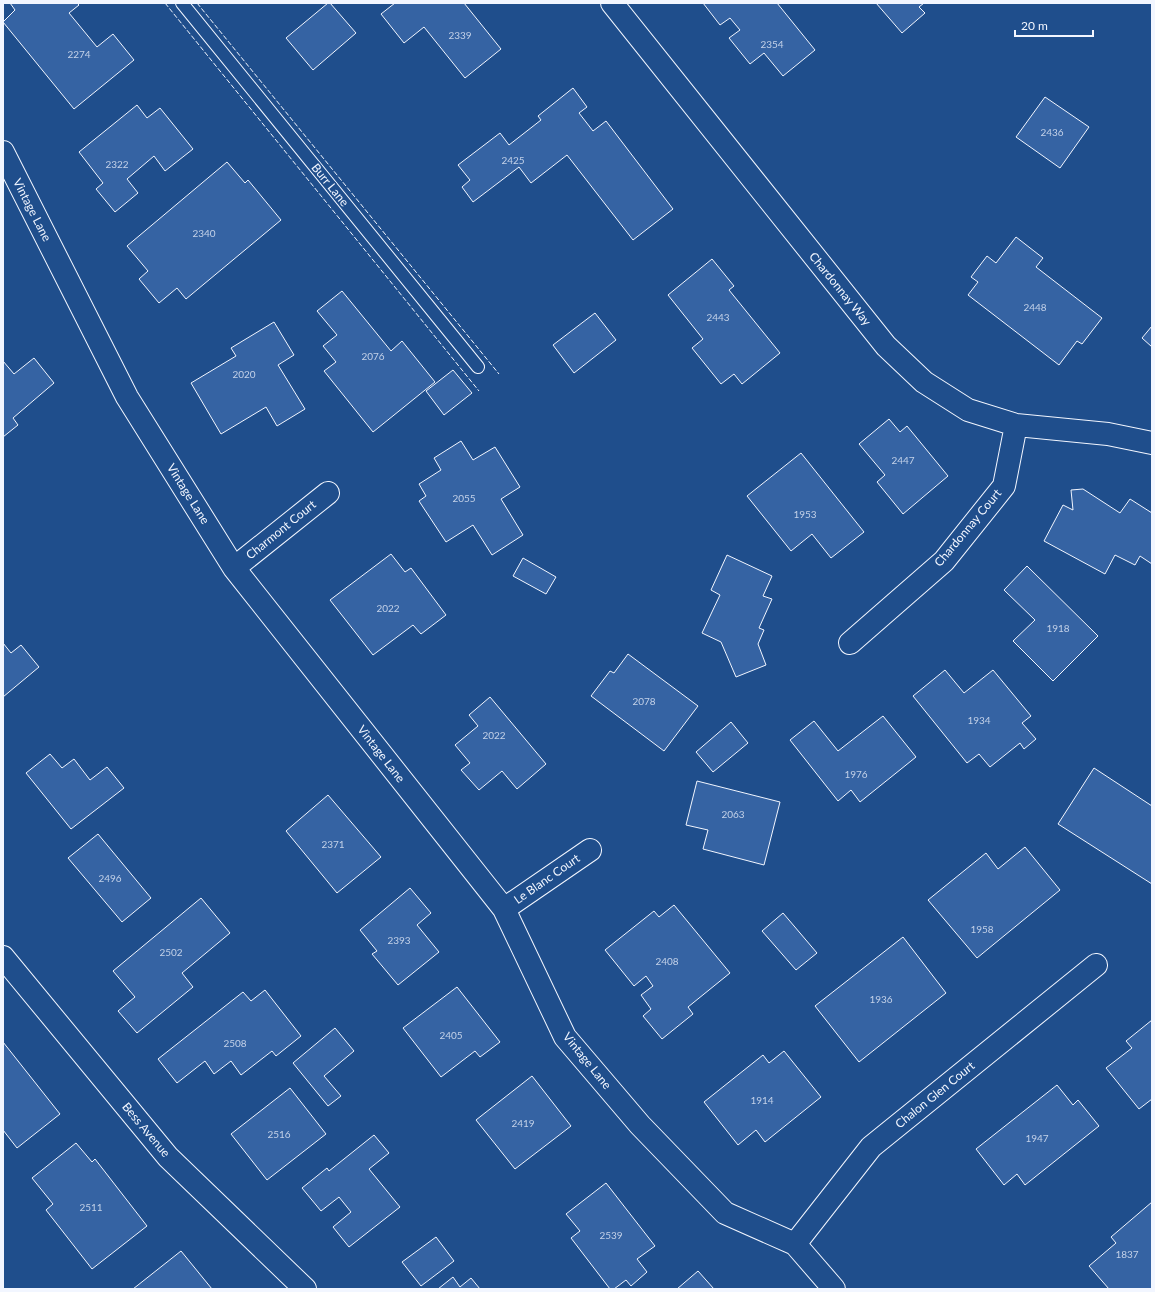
<svg xmlns="http://www.w3.org/2000/svg" width="1155" height="1292" font-family="Lato,sans-serif">
  <style>
    .building { fill: #3563a3; stroke: #f2f6ff }
    .lines { fill: none; stroke-linecap: round; stroke-linejoin: round }
    .service-casing { stroke: #f2f6ff; stroke-width: 14 }
    .minor-casing { stroke: #f2f6ff; stroke-width: 24 }
    .service { stroke: #1f4e8c; stroke-width: 12 }
    .minor { stroke: #1f4e8c; stroke-width: 22 }
    .fence { stroke: #f2f6ff; stroke-width: 1; stroke-dasharray: 5 2; stroke-linecap: butt }
    .labels { text-anchor: middle; stroke-width: 3; stroke-linejoin: round; paint-order: stroke }
    .number-label { font-size: 10px; fill: #c3d1e8 }
    .street-label { font-size: 12px; fill: #f2f6ff; stroke: #1f4e8c }
  </style>
  <rect width="100%" height="100%" fill="#1f4e8c"/>
  <path class="building" d="M10,3h67l2,2 -10,8 28,34 16,-13 21,26 -60,49 -71,-87 12,-12z
    M328,3h2l26,30 -43,37 -27,-32z
    M395,3h69l37,46 -36,29 -41,-51 -20,16 -23,-29z
    M703,3h74l38,47 -32,26 -19,-23 -14,11 -21,-26 11,-8 -10,-12 -10,7z
    M876,3h48l-5,4 6,6 -23,20z
    M573,88l14,19 -8,6 14,18 13,-10 67,88 -40,31 -66,-85 -36,28 -12,-16 -46,35 -11,-15 8,-7 -12,-15 42,-32 9,12 32,-25 -3,-4z
    M1045,97l44,30 -29,41 -44,-31z
    M137,105l10,13 13,-10 33,41 -28,22 -11,-15 -27,23 11,14 -23,19 -19,-23 7,-6 -24,-31z
    M227,162l18,21 3,-3 33,40 -95,79 -9,-11 -18,15 -20,-24 9,-8 -21,-25z
    M1016,237l27,21 -7,9 66,51 -20,26 -5,-3 -18,24 -91,-70 10,-13 -7,-5 16,-21 9,7z
    M712,259l22,27 -5,4 51,63 -38,31 -8,-10 -13,10 -29,-36 11,-9 -35,-44z
    M342,291l49,60 11,-10 33,41 -62,50 -49,-61 12,-9 -13,-16 14,-11 -20,-24z
    M595,313l21,27 -42,33 -21,-28z
    M274,322l20,33 -16,10 27,44 -28,17 -11,-19 -45,27 -30,-51 45,-27 -5,-8z
    M1152,326v21l-10,-9z
    M34,358l20,25 -41,35 5,7 -15,12v-76l11,13z
    M453,370l19,23 -28,22 -18,-24z
    M889,419l11,13 7,-6 41,50 -45,38 -26,-32 8,-7 -26,-31z
    M461,441l12,19 22,-13 25,40 -19,12 22,36 -31,20 -19,-30 -27,17 -27,-41 7,-5 -7,-12 22,-14 -7,-12z
    M801,453l63,79 -33,26 -19,-24 -21,17 -44,-55z
    M1083,489l37,24 10,-14 22,14v51l-12,-8 -5,9 -20,-10 -10,19 -61,-33 19,-36 10,5 -2,-20z
    M391,554l14,18 6,-4 35,47 -25,19 -8,-9 -40,30 -43,-55z
    M727,555l45,21 -9,20 9,3 -13,29 5,2 -6,14 8,21 -30,12 -15,-35 -19,-9 18,-38 -9,-5z
    M523,558l33,19 -10,17 -33,-18z
    M1027,566l71,70 -45,45 -40,-40 22,-21 -31,-30z
    M3,643l8,10 10,-8 18,22 -36,30z
    M628,654l70,52 -34,45 -73,-55 19,-25 4,2z
    M945,670l19,23 29,-23 38,46 -9,7 14,16 -12,10 -4,-6 -30,24 -11,-13 -12,9 -54,-67z
    M490,697l56,67 -29,25 -15,-18 -23,19 -18,-20 9,-7 -15,-18 23,-19 -9,-11z
    M883,716l33,41 -56,45 -9,-12 -13,11 -48,-61 24,-19 24,30z
    M731,722l17,21 -35,29 -17,-20z
    M50,754l12,14 12,-9 16,21 17,-13 17,21 -53,41 -45,-56z
    M1094,768l58,38v78l-94,-60z
    M697,781l83,21 -16,63 -61,-16 5,-19 -22,-5z
    M328,795l53,62 -44,36 -51,-62z
    M98,834l53,64 -29,24 -54,-64z
    M1025,847l35,43 -83,68 -49,-58 58,-47 12,16z
    M410,888l21,25 -14,12 22,27 -41,33 -26,-31 5,-3 -17,-21z
    M201,898l29,35 -48,40 11,14 -56,46 -19,-22 17,-14 -22,-26z
    M674,905l56,68 -42,34 5,7 -31,25 -19,-23 8,-7 -10,-14 12,-9 -7,-10 -12,10 -29,-36 49,-39 5,6z
    M783,913l34,40 -21,17 -34,-39z
    M903,937l43,56 -87,69 -44,-56z
    M457,987l43,55 -20,15 -5,-6 -34,26 -38,-49z
    M265,990l36,46 -25,20 -4,-5 -31,24 -10,-14 -17,13 -9,-13 -28,22 -19,-24 85,-67 8,9z
    M1152,1020v79l-13,10 -33,-41 26,-20 -6,-7z
    M335,1028l19,23 -30,25 17,20 -13,10 -35,-43z
    M3,1042l57,72 -43,34 -14,-18z
    M784,1051l37,46 -56,45 -9,-12 -18,15 -34,-43 59,-47 6,8z
    M532,1076l39,50 -56,43 -39,-49z
    M1057,1085l16,20 5,-5 21,26 -74,59 -8,-11 -13,11 -28,-36z
    M290,1088l36,46 -59,46 -36,-46z
    M374,1135l15,18 -20,16 31,38 -51,40 -16,-20 18,-15 -12,-15 -18,14 -19,-23 25,-20 2,3z
    M76,1143l16,19 3,-3 52,67 -55,43 -46,-59 7,-6 -21,-26z
    M606,1183l49,63 -18,13 10,13 -16,14 -5,-6 -12,9h-4l-39,-51 9,-7 -14,-17z
    M1152,1202v87h-43l-20,-23 27,-23 -5,-6z
    M436,1237l18,24 -33,25 -19,-24z
    M181,1251l31,38h-79z
    M698,1271l16,18h-37z
    M453,1277l7,10 11,-9 9,11h-42z"/>
  <g class="lines">
    <defs>
      <path id="service" d="M182,3l296,364"/>
      <path id="minor" d="M612,3l274,343 38,36 44,28 48,15 92,9 44,9
        M3,152l124,245 107,171 270,341 61,128 75,88 85,88 70,31 39,45
        M234,568l94,-75
        M850,643l94,-82 60,-75 12,-61
        M504,909l86,-59
        M3,957l165,200 137,132
        M795,1244l76,-97 225,-182"/>
    </defs>
    <use href="#service" class="service-casing"/>
    <use href="#minor" class="minor-casing"/>
    <use href="#service" class="service"/>
    <use href="#minor" class="minor"/>
    <path class="fence" d="M165,3l314,388
      M197,3l302,371"/>
  </g>
  <g class="labels">
    <g class="number-label">
      <text x="460" y="39">2339</text>
      <text x="772" y="48">2354</text>
      <text x="79" y="58">2274</text>
      <text x="1052" y="136">2436</text>
      <text x="513" y="164">2425</text>
      <text x="117" y="168">2322</text>
      <text x="204" y="237">2340</text>
      <text x="1035" y="311">2448</text>
      <text x="718" y="321">2443</text>
      <text x="373" y="360">2076</text>
      <text x="244" y="378">2020</text>
      <text x="903" y="464">2447</text>
      <text x="464" y="502">2055</text>
      <text x="805" y="518">1953</text>
      <text x="388" y="612">2022</text>
      <text x="1058" y="632">1918</text>
      <text x="644" y="705">2078</text>
      <text x="979" y="724">1934</text>
      <text x="494" y="739">2022</text>
      <text x="856" y="778">1976</text>
      <text x="733" y="818">2063</text>
      <text x="333" y="848">2371</text>
      <text x="110" y="882">2496</text>
      <text x="982" y="933">1958</text>
      <text x="399" y="944">2393</text>
      <text x="171" y="956">2502</text>
      <text x="667" y="965">2408</text>
      <text x="881" y="1003">1936</text>
      <text x="451" y="1039">2405</text>
      <text x="235" y="1047">2508</text>
      <text x="762" y="1104">1914</text>
      <text x="523" y="1127">2419</text>
      <text x="279" y="1138">2516</text>
      <text x="1037" y="1142">1947</text>
      <text x="91" y="1211">2511</text>
      <text x="611" y="1239">2539</text>
      <text x="1127" y="1258">1837</text>
    </g>
    <g class="street-label">
      <text transform="translate(330 185) rotate(51)" y="4">Burr Lane</text>
      <text transform="translate(32 210) rotate(63)" y="4">Vintage Lane</text>
      <text transform="translate(840 289) rotate(51)" y="4">Chardonnay Way</text>
      <text transform="translate(188 494) rotate(58)" y="4">Vintage Lane</text>
      <text transform="translate(968 528) rotate(-50)" y="4">Chardonnay Court</text>
      <text transform="translate(281 530) rotate(-39)" y="4">Charmont Court</text>
      <text transform="translate(381 754) rotate(52)" y="4">Vintage Lane</text>
      <text transform="translate(547 879) rotate(-35)" y="4">Le Blanc Court</text>
      <text transform="translate(587 1061) rotate(51)" y="4">Vintage Lane</text>
      <text transform="translate(935 1095) rotate(-39)" y="4">Chalon Glen Court</text>
      <text transform="translate(146 1130) rotate(50)" y="4">Bess Avenue</text>
    </g>
  </g>
  <rect width="1155" height="1292" fill="none" stroke="#f2f6ff" stroke-width="8"/>
  <path d="M1015 30v6h78v-6" fill="none" stroke="#f2f6ff" stroke-width="2"/>
  <text x="1021" y="30" font-size="12" fill="#f2f6ff" stroke="#1f4e8c" stroke-width="3" paint-order="stroke">20 m</text>
</svg>
